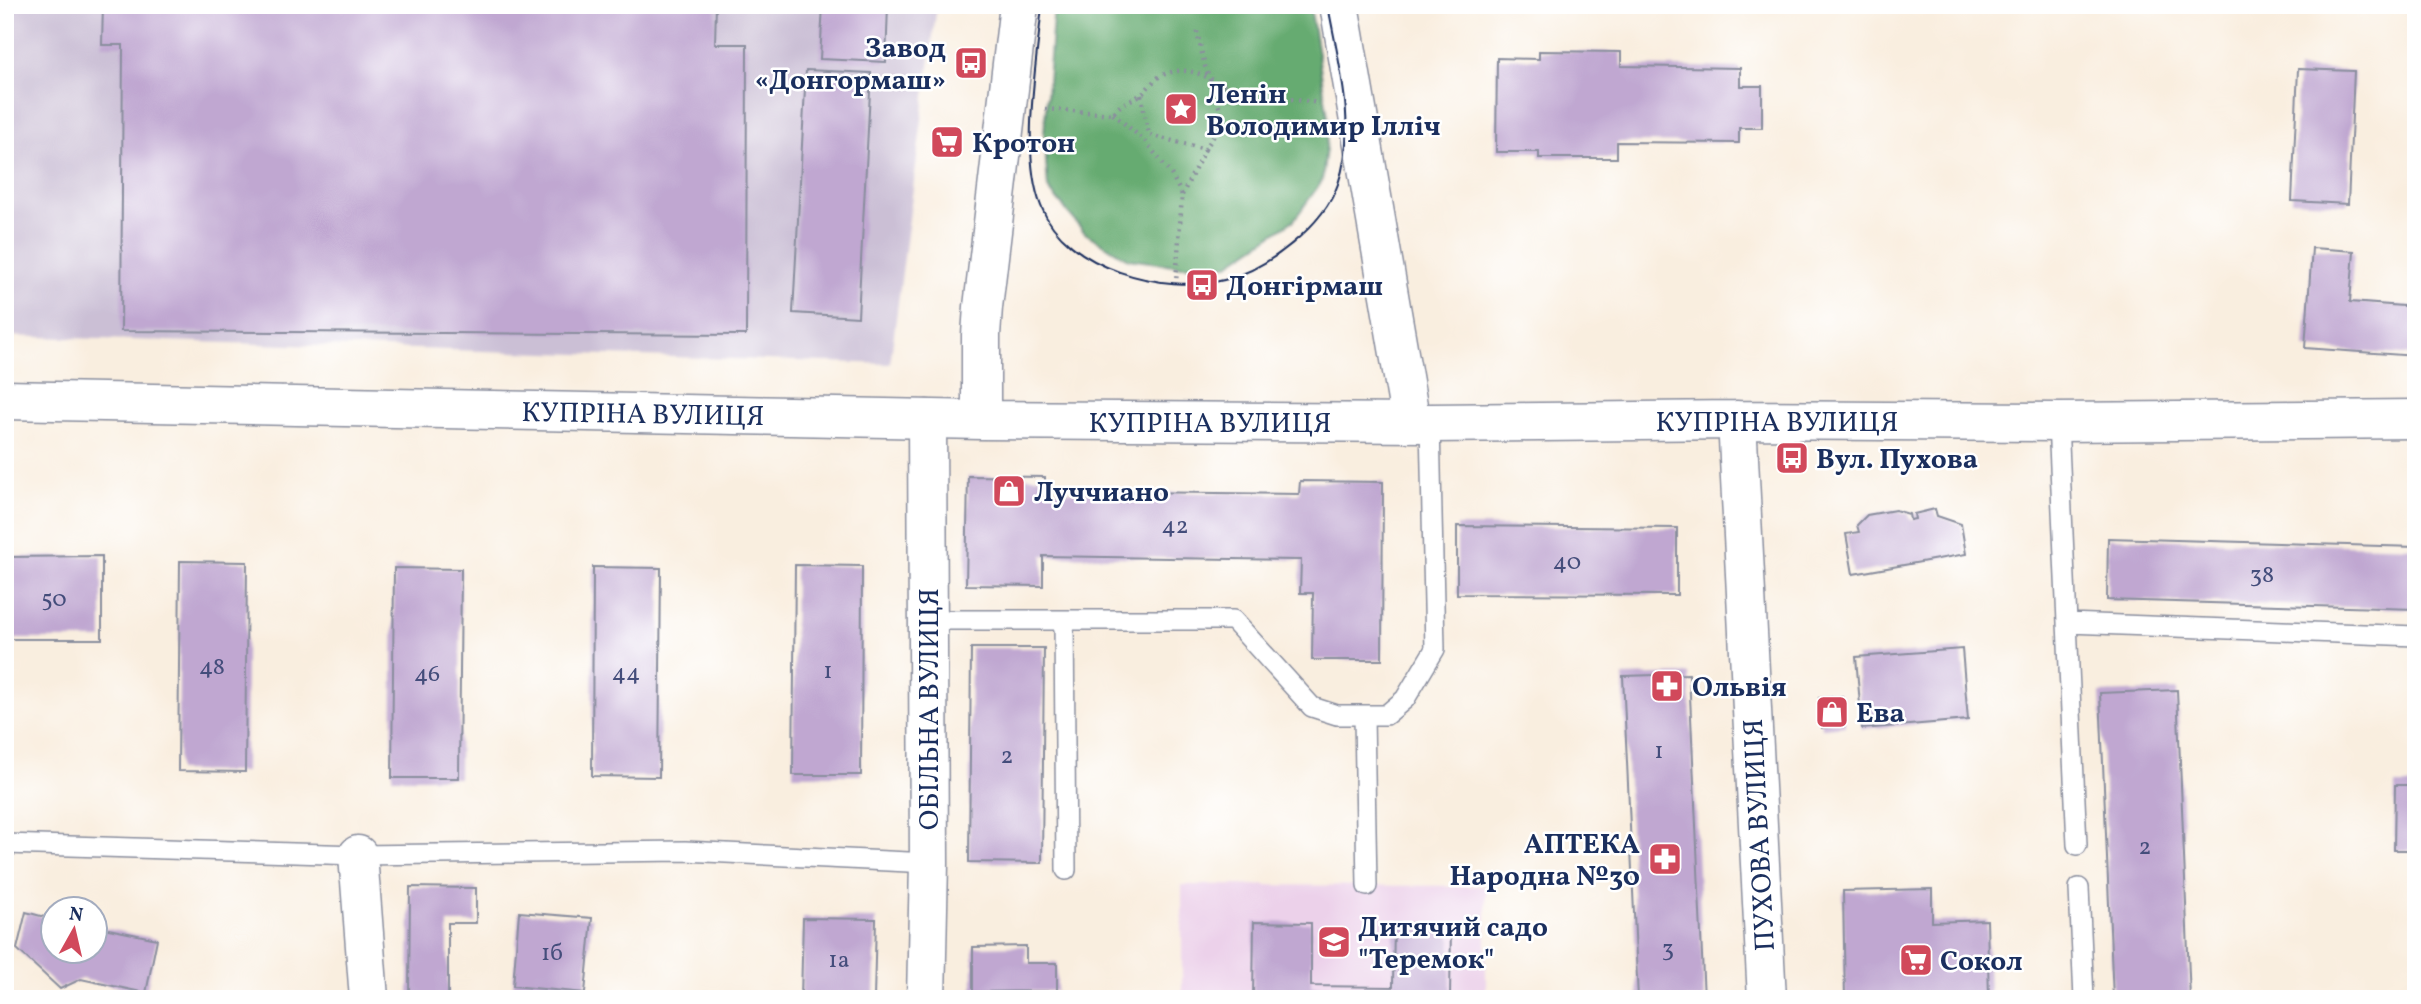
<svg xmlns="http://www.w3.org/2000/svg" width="2421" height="1004" font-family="Vollkorn,serif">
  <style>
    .built { fill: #ecd1ea }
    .industrial { fill: #cbbfd5 }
    .forest { fill: #66ab71; stroke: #406d68; stroke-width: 2 }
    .building { fill: #c0a7d1 }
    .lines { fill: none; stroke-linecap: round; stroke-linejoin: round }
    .service-casing { stroke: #8a8e9e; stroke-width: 22 }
    .minor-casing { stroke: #8a8e9e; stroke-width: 41 }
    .secondary-casing { stroke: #8a8e9e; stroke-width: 41 }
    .path { stroke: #8a8e9e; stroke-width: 4.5; stroke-dasharray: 2 5; stroke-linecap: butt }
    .service { stroke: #fff; stroke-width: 19 }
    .minor { stroke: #fff; stroke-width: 38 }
    .secondary { stroke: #fff; stroke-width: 38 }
    .tram { stroke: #1b2f5e; stroke-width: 2 }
    .labels { text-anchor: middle; stroke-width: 5; stroke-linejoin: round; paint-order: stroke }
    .number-label { font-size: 24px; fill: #444d7b }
    .poi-label { font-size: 28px; font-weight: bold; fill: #1b2f5e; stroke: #fff; text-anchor: start }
    .street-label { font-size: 28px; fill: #1b2f5e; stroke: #fff }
  </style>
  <rect width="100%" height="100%" fill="#fff"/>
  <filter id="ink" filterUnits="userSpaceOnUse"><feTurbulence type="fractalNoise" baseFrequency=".0143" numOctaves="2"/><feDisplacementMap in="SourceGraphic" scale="14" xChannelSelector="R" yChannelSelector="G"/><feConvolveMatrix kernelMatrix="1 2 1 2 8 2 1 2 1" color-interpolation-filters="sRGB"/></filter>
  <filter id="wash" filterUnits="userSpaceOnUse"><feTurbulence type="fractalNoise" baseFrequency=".00686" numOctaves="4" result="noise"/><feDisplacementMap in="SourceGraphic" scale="28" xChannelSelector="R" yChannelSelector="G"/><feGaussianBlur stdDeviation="1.57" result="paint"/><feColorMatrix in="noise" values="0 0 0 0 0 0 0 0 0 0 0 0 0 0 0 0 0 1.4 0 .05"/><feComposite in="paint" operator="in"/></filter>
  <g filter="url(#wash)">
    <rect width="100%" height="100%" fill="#f9eedf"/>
    <path class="built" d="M1182,885l304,1v113h-304z"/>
    <path class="industrial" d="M5,5h932l-47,359 -885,-28z"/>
    <path class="forest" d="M1054,5h256l19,118 -7,58 -28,39 -67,45 -46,1 -53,-7 -43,-26 -37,-45 -4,-54z"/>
    <g id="blocks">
      <path class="building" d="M103,5h613l-1,39h32l-1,291 -625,-4 2,-286h-21z
        M823,5h65l-2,57 -66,-3z
        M1539,51l82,1v14l119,2v18h22v42h-23v15l-122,-1v16h-78v-6h-43l1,-94 42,1z
        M2298,69l56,2 -6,133 -56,-3z
        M806,70l65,3 -13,244 -65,-4z
        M2312,248l42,3 -4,51 66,5v49l-111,-8z
        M968,476l77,1v14l254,3 1,-13 83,1 -1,178h-70l1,-67h-13l1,-33 -258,-4v30l-77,-1z
        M1935,509l2,7 24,8 5,30 -113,20 -7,-40 13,-2 -2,-7 10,-10 28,-5 14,4 1,6 5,-1 -1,-5z
        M1457,526l220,2v67l-220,-1z
        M2108,538l308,9v62l-309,-9z
        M102,556v83h-97v-82z
        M180,561l67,1 -2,210 -67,-1z
        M795,565l67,1 -1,209h-68z
        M593,567l68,1 -2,209 -67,-1z
        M394,568l67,1 -2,209h-67z
        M971,648h73l-2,215 -73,-1z
        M1962,649l6,71 -106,9 -6,-72z
        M1689,674l15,325h-66l-15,-323z
        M2177,690l13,309h-77l-13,-306z
        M1842,696l3,30 -23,2 -3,-30z
        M2395,785h21v65h-22z
        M410,887l66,1v35h-28v76h-39z
        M1932,889v33l55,-2 2,79h-144l-2,-108z
        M26,912l26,7v32h42v-25l63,13 -11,54 -65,-14 -21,10 -43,-40z
        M519,912l73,6 -7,75 -72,-7z
        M803,918l73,1 -2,80h-73z
        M1254,922l57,1v63l82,1 1,-64 57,1 -1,75h-197z
        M1026,946v17h31v28l-84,1v-45z"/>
    </g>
  </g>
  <g filter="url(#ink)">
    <use href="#blocks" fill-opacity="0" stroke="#8a8e9e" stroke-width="2"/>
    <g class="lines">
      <defs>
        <path id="service" d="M2058,422l19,423
          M928,620h305l79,87 25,8h49l19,-16 30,-50 -5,-226
          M1064,620l2,250
          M2068,623l348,13
          M1364,716l3,170
          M5,844l353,11 327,-4 244,12
          M2079,888l5,111"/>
        <path id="minor" d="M358,855l11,144
          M926,999l3,-136 -2,-444"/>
        <path id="secondary" d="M1339,5l72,418
          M5,400l976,20 449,3 307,-3 321,2 358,-3
          M981,420v-85l2,-28 36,-302
          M1737,420l30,579"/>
      </defs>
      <use href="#service" class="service-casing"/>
      <use href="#minor" class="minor-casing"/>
      <use href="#secondary" class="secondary-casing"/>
      <path class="path" d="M1141,95l8,40 56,14 19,-28 -19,-55 -9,-38
        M1045,109l68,5c10,-14 18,-12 30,-21 6,-6 12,-15 20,-18 31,-14 52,10 80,18 24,6 51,5 75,10
        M1113,114l32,27 26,33 11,21 -6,88
        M1182,195l23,-46"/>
      <use href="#service" class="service"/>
      <use href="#minor" class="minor"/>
      <use href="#secondary" class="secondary"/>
      <path class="tram" d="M1042,5c-5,57 -22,148 -1,201 25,63 123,88 183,74 43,-10 100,-55 114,-96 20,-57 0,-122 -10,-179"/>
    </g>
  </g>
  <defs>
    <symbol id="bus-square" viewBox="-11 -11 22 22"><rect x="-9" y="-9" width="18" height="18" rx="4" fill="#d1495b" stroke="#fff"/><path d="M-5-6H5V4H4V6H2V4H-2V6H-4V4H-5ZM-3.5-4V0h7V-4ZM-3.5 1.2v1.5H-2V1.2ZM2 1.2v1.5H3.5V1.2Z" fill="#fff"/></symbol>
    <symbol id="sight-square" viewBox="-11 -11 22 22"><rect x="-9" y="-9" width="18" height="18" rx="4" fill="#d1495b" stroke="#fff"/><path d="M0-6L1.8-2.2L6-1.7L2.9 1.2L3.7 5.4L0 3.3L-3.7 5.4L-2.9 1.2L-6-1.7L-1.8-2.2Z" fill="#fff"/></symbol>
    <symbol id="supermarket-square" viewBox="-11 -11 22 22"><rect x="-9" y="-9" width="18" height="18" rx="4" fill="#d1495b" stroke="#fff"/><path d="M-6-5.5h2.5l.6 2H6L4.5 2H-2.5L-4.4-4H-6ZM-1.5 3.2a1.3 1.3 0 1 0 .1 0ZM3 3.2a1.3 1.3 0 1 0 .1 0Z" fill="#fff"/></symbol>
    <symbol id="shop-square" viewBox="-11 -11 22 22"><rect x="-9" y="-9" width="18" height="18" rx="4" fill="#d1495b" stroke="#fff"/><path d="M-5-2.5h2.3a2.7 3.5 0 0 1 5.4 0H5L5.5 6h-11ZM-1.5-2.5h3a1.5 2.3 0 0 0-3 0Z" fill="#fff"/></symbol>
    <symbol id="pharmacy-square" viewBox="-11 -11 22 22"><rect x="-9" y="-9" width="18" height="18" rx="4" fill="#d1495b" stroke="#fff"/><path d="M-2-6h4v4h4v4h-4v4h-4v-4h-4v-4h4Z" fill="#fff"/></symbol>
    <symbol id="school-square" viewBox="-11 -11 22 22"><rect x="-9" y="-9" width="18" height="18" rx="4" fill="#d1495b" stroke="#fff"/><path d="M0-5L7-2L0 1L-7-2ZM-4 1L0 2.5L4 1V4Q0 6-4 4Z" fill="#fff"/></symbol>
  </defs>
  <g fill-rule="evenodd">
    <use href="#bus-square" x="952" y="44" width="38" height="38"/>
    <use href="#sight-square" x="1162" y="90" width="38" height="38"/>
    <use href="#supermarket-square" x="928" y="123" width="38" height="38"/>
    <use href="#bus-square" x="1183" y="266" width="38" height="38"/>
    <use href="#bus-square" x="1773" y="439" width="38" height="38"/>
    <use href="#shop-square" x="990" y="472" width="38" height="38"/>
    <use href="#pharmacy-square" x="1648" y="667" width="38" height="38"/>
    <use href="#shop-square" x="1813" y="693" width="38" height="38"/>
    <use href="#pharmacy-square" x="1646" y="840" width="38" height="38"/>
    <use href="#school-square" x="1315" y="923" width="38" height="38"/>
    <use href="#supermarket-square" x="1897" y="941" width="38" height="38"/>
  </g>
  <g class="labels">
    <g class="number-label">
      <text x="1175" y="533">42</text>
      <text x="1567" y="569">40</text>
      <text x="2262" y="582">38</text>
      <text x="54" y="606">50</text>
      <text x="212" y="674">48</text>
      <text x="828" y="678">1</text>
      <text x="626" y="680">44</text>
      <text x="427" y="681">46</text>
      <text x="1659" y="758">1</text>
      <text x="1007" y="763">2</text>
      <text x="2145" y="854">2</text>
      <text x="1668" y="956">3</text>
      <text x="552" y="960">1б</text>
      <text x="839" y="967">1а</text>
    </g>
    <g class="poi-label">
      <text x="946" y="57" text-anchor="end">Завод<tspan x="946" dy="32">«Донгормаш»</tspan></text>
      <text x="1206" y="103">Ленін<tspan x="1206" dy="32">Володимир Ілліч</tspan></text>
      <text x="972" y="152">Кротон</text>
      <text x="1226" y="295">Донгірмаш</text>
      <text x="1816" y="468">Вул. Пухова</text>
      <text x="1034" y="501">Луччиано</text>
      <text x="1692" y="696">Ольвія</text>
      <text x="1856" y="722">Ева</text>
      <text x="1640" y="853" text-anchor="end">АПТЕКА<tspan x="1640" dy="32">Народна №30</tspan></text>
      <text x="1358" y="936">Дитячий садо<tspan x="1358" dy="32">"Теремок"</tspan></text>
      <text x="1940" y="970">Сокол</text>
    </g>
    <g class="street-label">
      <text transform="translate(643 413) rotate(1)" y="10">КУПРІНА ВУЛИЦЯ</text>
      <text x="1777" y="431">КУПРІНА ВУЛИЦЯ</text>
      <text x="1210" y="432">КУПРІНА ВУЛИЦЯ</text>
      <text transform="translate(928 709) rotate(-90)" y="10">ОБІЛЬНА ВУЛИЦЯ</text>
      <text transform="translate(1758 835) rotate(-93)" y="10">ПУХОВА ВУЛИЦЯ</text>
    </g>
  </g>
  <rect width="2421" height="1004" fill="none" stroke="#fff" stroke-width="28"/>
  <g transform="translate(74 930) rotate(8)"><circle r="33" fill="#ffffff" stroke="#a4acbf" stroke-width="2"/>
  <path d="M0-5L12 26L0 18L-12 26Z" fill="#d1495b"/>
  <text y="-10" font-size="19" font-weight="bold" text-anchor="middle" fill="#1b2f5e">N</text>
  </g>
</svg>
